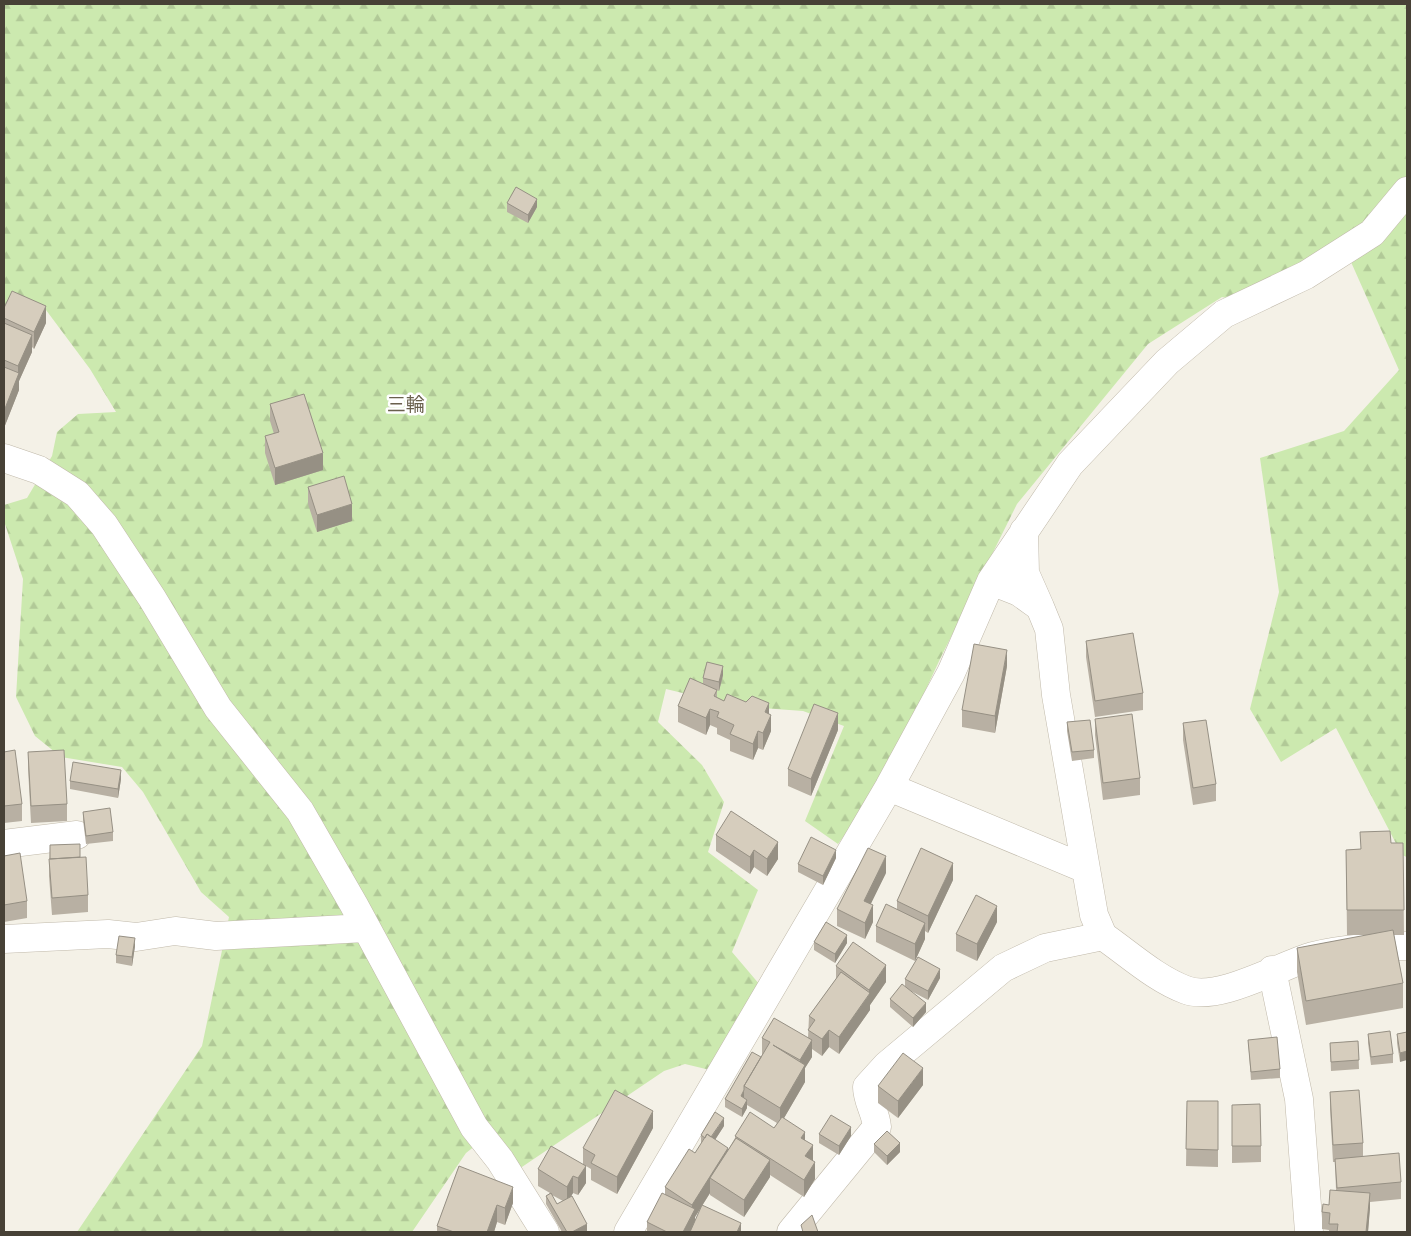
<svg xmlns="http://www.w3.org/2000/svg" width="1411" height="1236" font-family="Lato,'Noto Sans JP',sans-serif">
  <style>
    .forest { fill: url(#forest-firs) }
    .lines { fill: none; stroke-linecap: round; stroke-linejoin: round }
    .minor-casing { stroke: #c0b9aa; stroke-width: 29 }
    .minor { stroke: #fff; stroke-width: 28 }
    .wall { fill: #b8b0a3; fill-rule: evenodd }
    .shaded-wall { fill: #969084 }
    .building { fill: #d6cdbd; stroke: #969084 }
    .labels { text-anchor: middle; stroke-width: 5; stroke-linejoin: round; paint-order: stroke }
    .quarter-label { font-size: 19px; fill: #6a604d; stroke: #fff }
  </style>
  <defs>
    <pattern id="forest-firs" width="22" height="20" patternUnits="userSpaceOnUse" patternTransform="scale(1.25)"><rect width="22" height="20" fill="#cce9af"/><path d="M5 1l3.5 6h-7zM16 11l3.5 6h-7z" fill="#b1c997"/></pattern>
  </defs>
  <rect width="100%" height="100%" fill="#f4f1e7"/>
  <path class="forest" d="M4,4h1403v853l-5,-2 -66,-127 -55,34 -31,-53 29,-117 -19,-134 84,-27 55,-61 -48,-108 -82,45 -47,-10 -74,47 -131,160 -77,155 -54,116 -22,34 -26,35 -33,-23 39,-95 -41,-15 -67,-5 -70,-17 -8,33 44,43 22,37 -16,50 50,38 -26,62 28,33 -50,85 -25,-6 -21,7 -148,100 -26,-37 -24,19 -54,79h-335l125,-186 27,-129 -28,-25 -58,-100 -21,-25 -61,-10 -26,-21 -19,-39 7,-118 -19,-58v-16l23,-7 25,-42 5,-24 21,-18 38,-2 -26,-43 -44,-59 -42,1z"/>
  <g class="lines">
    <defs>
      <path id="minor" d="M4,458l35,12 38,24 27,31 48,73 66,110 82,103 54,94 120,222 26,33 45,72
        M1024,531l1,42 15,34
        M991,581l28,11 21,15 9,22 7,66 30,174 8,46 9,21
        M889,787l197,82
        M4,844l73,-9
        M4,939l104,-5 28,3 39,-6 41,5 149,-8
        M1272,970l27,129 10,133
        M628,1232l261,-445 62,-114 40,-92 79,-117 97,-102 57,-48 82,-39 66,-42 35,-42
        M791,1232l86,-105c-1,-14 -10,-26 -10,-40l20,-22 116,-97 42,-20 58,-12c26,18 53,43 83,54 33,12 93,-24 127,-34 31,-8 62,-9 94,-10"/>
    </defs>
    <use href="#minor" class="minor-casing"/>
    <use href="#minor" class="minor"/>
  </g>
  <path class="wall" d="M507,203l30,4 -9,16 -21,-11z
    M4,308l42,15 -12,26 -2,-2v5l-13,29v9l-15,38z
    M270,404l53,66 -48,15 -10,-32v-17l9,-2 -4,-13z
    M308,487l44,34 -35,11 -9,-28z
    M1086,641l57,52v17l-48,7 -9,-60z
    M1007,666l-12,67 -33,-6v-17z
    M723,675l-4,16 -2,-1v8l7,3 45,12 2,18 -8,19 -5,-2 -5,12 -23,-9v-11l-13,-6v-6l-7,-3 -4,10 -28,-13v-16l25,-23v-5z
    M1095,719l45,59v17l-37,5 -8,-65z
    M1067,722l27,28v8l-22,3 -5,-30z
    M1183,723l33,61v17l-23,4 -10,-65z
    M838,730l-27,66 -23,-10v-17z
    M4,752l18,52v17l-18,2z
    M28,752l39,52v17l-36,2 -3,-55z
    M121,779l-3,19 -48,-9v-8z
    M83,812l30,20v9l-27,3 -3,-24z
    M716,835l62,24 -11,17 -13,-9 -4,7 -34,-23z
    M1391,843h12l1,92h-10l9,48v25l-97,17 -9,-53v-24l71,-13h-21l-1,-85 14,-1z
    M50,845l30,12 8,38v17l-36,3 -3,-39z
    M4,856l23,45v17l-23,4z
    M836,858l-13,27 -25,-13v-8z
    M886,873l-16,31 3,18 -8,17 -28,-13v-17z
    M953,880l-25,53 -3,-2v8l-10,22 -39,-19v-16l21,-17v-8z
    M997,922l-20,39 -21,-10v-17z
    M814,942l33,1 -12,20 -21,-13z
    M135,946l-3,20 -16,-3v-8z
    M836,966l50,16 -16,23v5l-31,44 -10,-7 -7,9 -10,-7v8l-7,11v14l-21,36 21,22 8,20 2,19 -11,18 -34,-22v2l-26,40 -34,-22v-2l-15,24v5l46,10h-94v-10l18,-28v-7l30,-34 6,-9v-9l23,-9 -9,14 13,10 7,-12v-2l39,-8 3,-5 -30,-18v3l-5,9 -17,-10v-8l36,-42 1,-2v-17h46l1,-22 27,-37z
    M940,978l-12,22 -19,-10 17,22 -13,15 -23,-20v-8l15,-13v-7z
    M1407,1032l-7,30 -3,-19v-9z
    M1368,1034l25,20v9l-22,2 -3,-22z
    M1248,1040l32,29v9l-29,2z
    M1358,1041l1,28 -28,2 -1,-28z
    M923,1085l-25,33 -20,-15v-17z
    M1330,1092l33,51v13l38,26v17l-31,3 -2,30h-39v-2l-7,-1v-17l7,-7 7,-15 -1,-28h-2l-3,-53z
    M1187,1101h31v66l-32,-1z
    M1232,1105l29,41v16l-29,1z
    M653,1128l-36,66 -26,-14v-11l-5,-3v17l-8,12 -5,-2 -2,3 16,36h-25l-16,-28v-8l4,-3 -12,-7v-17l45,-5v-16zM552,1195l11,6 -6,3z
    M819,1134l32,2 -12,19 -20,-12z
    M874,1144l26,8 -13,13 -13,-13z
    M459,1166l54,37 -8,22 -8,-3 -3,10h-57v-6z"/>
  <path class="shaded-wall" d="M537,199v8l-9,16v-8z
    M46,306v17l-12,26v-17z
    M32,335v17l-13,29v9l-15,38v-17l14,-36v-9z
    M323,453v17l-48,15v-17z
    M352,504v17l-35,11v-17z
    M1007,650v16l-12,67v-17z
    M723,666v9l-4,16v-9z
    M769,703v17l2,-5v16l-8,19v-17l2,-21z
    M710,709v16l-4,10v-17z
    M838,713v17l-27,66v-17z
    M758,731v17l-5,12v-16z
    M121,770v9l-3,19v-9z
    M778,842v17l-11,17v-17z
    M754,850v17l-4,7v-17z
    M836,850v8l-13,27v-9z
    M886,856v17l-22,45v-17z
    M953,863v17l-25,53v-17z
    M873,905v17l-8,17v-16z
    M997,906v16l-20,39v-17z
    M925,923v16l-10,22v-17z
    M847,935v8l-12,20v-9z
    M135,938v8l-3,20v-9z
    M886,965v17l-16,23v5l-31,44v-17l30,-42v-5z
    M940,969v9l-12,22v-9z
    M926,1003v9l-13,15v-9z
    M829,1030v17l-7,9v-17z
    M812,1040v17l-7,11v14l-25,43v-17l20,-34v-14z
    M1407,1051v9l-7,2v-9z
    M923,1068v17l-25,33v-17z
    M744,1090v9l-3,-3z
    M747,1100v8l-5,9v-8z
    M653,1111v17l-36,66v-17z
    M724,1118v8l-15,23v-8z
    M851,1127v9l-12,19v-9z
    M805,1132v17l-4,-11z
    M900,1143v9l-13,13v-9z
    M813,1145v17l-8,-6z
    M728,1148v17l-18,13v15l-15,24v9l-3,6h-9l9,-17v-10z
    M770,1160v17l-26,40v-17z
    M815,1162v17l-11,18v-17z
    M586,1166v17l-8,12v-17z
    M573,1176v17l-6,11v-17z
    M513,1187v16l-8,22v-17z
    M1370,1193v16l-2,23h-2z
    M497,1205v17l-3,10h-7z
    M741,1223v9h-4z
    M587,1224v8h-15z"/>
  <path class="building" d="M516,187l21,12 -9,16 -21,-12z
    M12,291l34,15 -12,26 -30,-14v-10z
    M4,323l28,12 -14,31 -14,-6z
    M4,367l15,6 -15,38z
    M304,394l19,59 -48,15 -10,-32 14,-4 -9,-28z
    M344,476l8,28 -35,11 -9,-28z
    M1133,633l10,60 -48,8 -9,-60z
    M974,644l33,6 -12,66 -33,-6z
    M707,662l16,4 -4,16 -16,-4z
    M690,678l27,12 -3,6 10,5 3,-7 19,8 6,-6 17,7 -4,9 6,3 -8,18 -5,-2 -5,13 -23,-10 4,-9 -17,-8 2,-5 -9,-3 -4,9 -28,-12z
    M814,704l24,9 -27,66 -23,-10z
    M1132,714l8,64 -37,5 -8,-64z
    M1090,720l4,30 -22,2 -5,-30z
    M1206,720l10,64 -23,4 -10,-65z
    M15,750l7,54 -18,2v-54z
    M64,750l3,54 -36,2 -3,-54z
    M73,762l48,8 -3,19 -48,-8z
    M110,808l3,24 -27,4 -3,-24z
    M731,811l47,31 -11,17 -13,-9 -4,7 -34,-22z
    M1390,831l1,12h12l1,67h-57l-1,-60 15,-1 -1,-17z
    M811,837l25,13 -13,26 -25,-12z
    M80,844v13l-30,2v-14z
    M868,848l18,8 -22,45 9,4 -8,18 -28,-14z
    M921,848l32,15 -25,53 -31,-15z
    M20,853l7,48 -23,4v-49z
    M86,857l2,38 -36,3 -3,-39z
    M976,895l21,11 -20,38 -21,-10z
    M886,904l39,19 -10,21 -39,-18z
    M826,922l21,13 -12,19 -21,-12z
    M1393,930l10,53 -97,18 -9,-53z
    M119,936l16,2 -3,19 -16,-2z
    M853,942l33,23 -17,25 -33,-24z
    M918,957l22,12 -12,22 -23,-12z
    M841,972l29,21 -31,44 -10,-7 -7,9 -14,-9 7,-10 -6,-4z
    M902,984l24,19 -13,15 -23,-19z
    M774,1018l38,22 -12,20 -27,-15 32,20 -25,43 -36,-22 26,-44 -8,-4z
    M1390,1031l3,23 -22,3 -3,-23z
    M1407,1032v19l-7,2 -3,-19z
    M1277,1037l3,32 -29,3 -3,-32z
    M1358,1041l1,19 -28,2 -1,-19z
    M752,1052l9,5 -17,29v4l-3,6 6,4 -5,9 -17,-10z
    M903,1053l20,15 -25,33 -20,-15z
    M615,1090l38,21 -36,66 -26,-14 4,-8 -12,-7z
    M1359,1090l4,53 -30,2 -3,-53z
    M1187,1101h31v49l-32,-1z
    M1260,1104l1,42h-29v-41z
    M715,1112l9,6 -13,19 -4,-3 -2,4 -4,-3z
    M750,1112l24,16 8,-11 23,15 -4,6 12,7 -8,11 10,6 -11,18 -69,-44z
    M831,1115l20,12 -12,19 -20,-12z
    M887,1131l13,12 -13,13 -13,-12z
    M707,1134l21,14 -36,57 -27,-18 24,-38 6,4z
    M736,1138l34,22 -26,40 -34,-22z
    M551,1146l35,20 -8,12 -5,-2 -6,11 -29,-18z
    M1399,1153l2,29 -64,6 -2,-29z
    M459,1166l54,21 -8,21 -8,-3 -10,27h-33l-17,-6z
    M1330,1190l40,3 -4,39h-29l1,-8h-9l1,-11 -8,-1 1,-8 6,1z
    M551,1193l6,11 15,-8 15,28 -15,8h-5l-21,-36z
    M662,1193l33,16 -12,23h-16l-20,-10z
    M702,1205l39,18 -4,9h-47z
    M812,1215l6,17h-15l-2,-7z"/>
  <g class="labels">
    <g class="quarter-label">
      <text x="406" y="411">三輪</text>
    </g>
  </g>
  <rect width="1411" height="1236" fill="none" stroke="#474136" stroke-width="10"/>
</svg>
